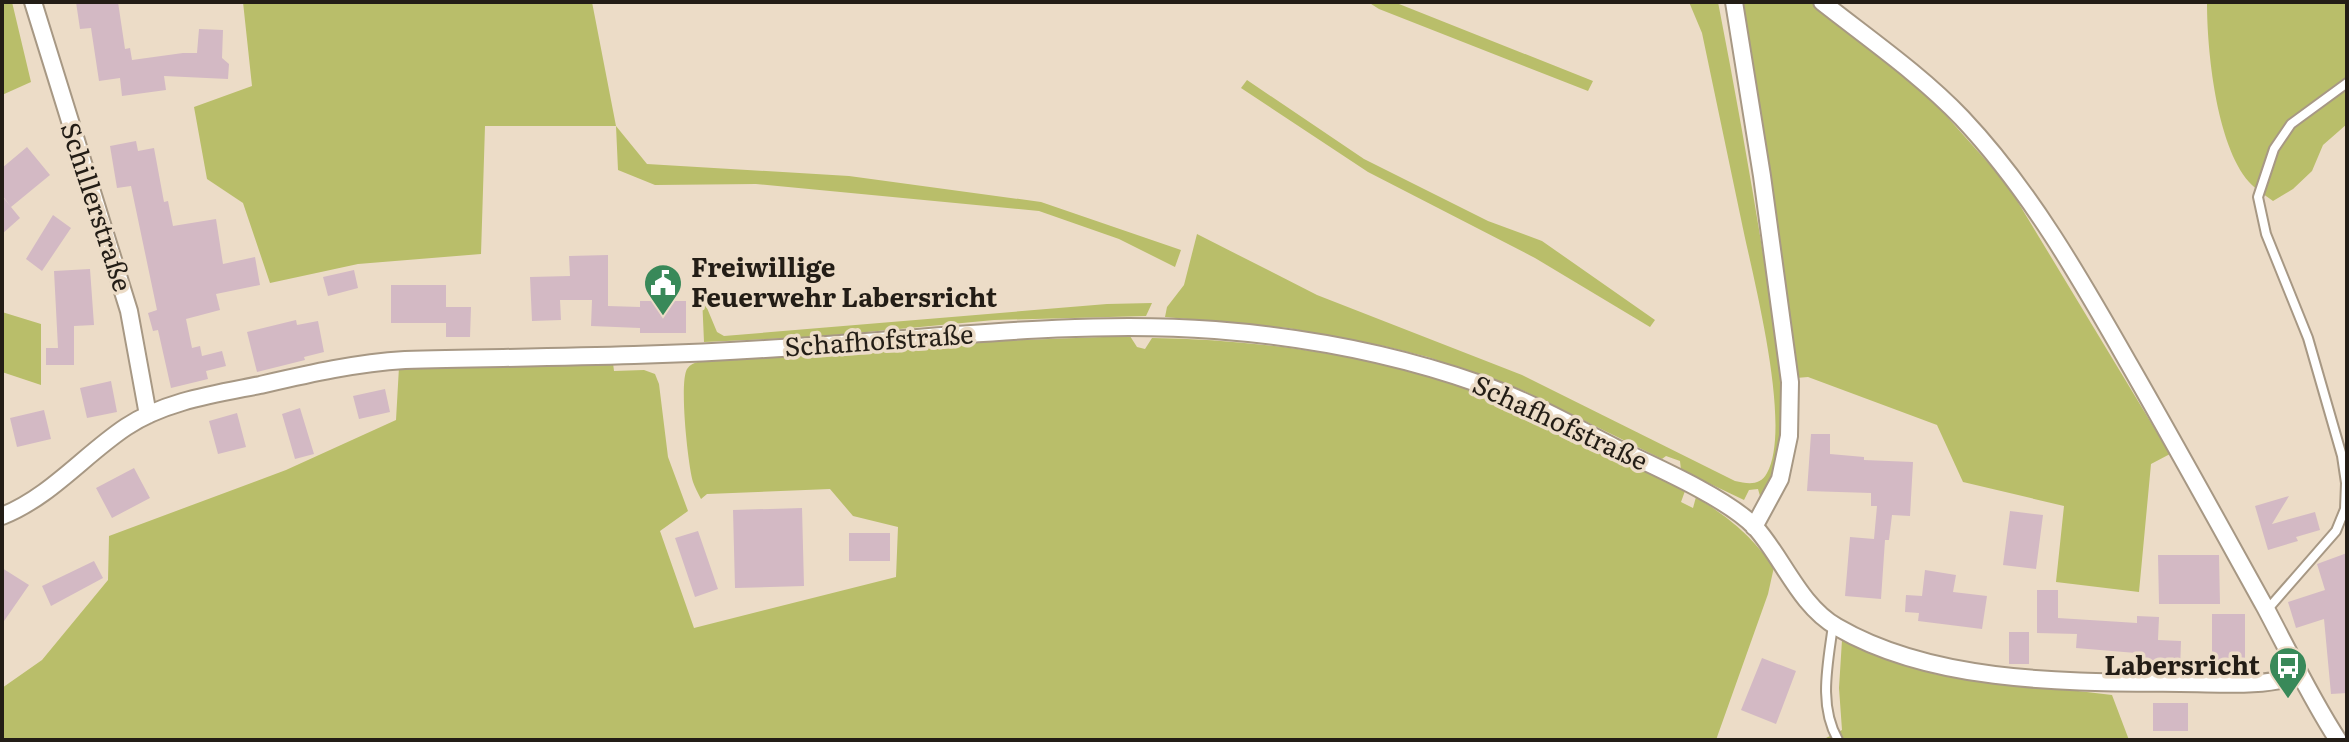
<svg xmlns="http://www.w3.org/2000/svg" width="2349" height="742" font-family="Literata,serif">
  <style>
    .green { fill: #b9be6a }
    .building { fill: #d3b9c4 }
    .lines { fill: none; stroke-linecap: round; stroke-linejoin: round }
    .lane-casing { stroke: #a79884; stroke-width: 12 }
    .street-casing { stroke: #a79884; stroke-width: 20 }
    .lane { stroke: #fff; stroke-width: 8 }
    .street { stroke: #fff; stroke-width: 16 }
    .labels { text-anchor: middle; stroke-width: 7; stroke-linejoin: round; paint-order: stroke }
    .street-label { font-size: 26px; fill: #231d16; stroke: #ecdcc7 }
    .poi-label { font-size: 26px; font-weight: bold; fill: #231d16; stroke: #ecdcc7; text-anchor: start }
  </style>
  <rect width="100%" height="100%" fill="#ecdcc7"/>
  <path class="green" d="M2,2h10l19,80 -29,13z
    M243,2h349l24,124 31,38 202,12 192,26 140,48 -6,17 -56,-28 -80,-28 -283,-27 -101,1 -37,-15 -2,-44h-131l-4,128 -123,10 -88,19 -27,-80 -36,-24 -13,-72 58,-21z
    M1368,2h26l199,79 -5,10 -209,-82z
    M1689,2h29c18,92 34,183 49,276 9,54 25,134 11,187 -3,12 -8,24 -18,31l-2,-7 -9,1 -5,10 -63,-30 -1,-9 -14,-5 -4,3 -140,-69 -94,-33 -44,-11 -96,-18 -123,-11 2,-10 17,-22 13,-51 120,61 205,80 213,106c13,3 25,5 32,-8 26,-47 -15,-199 -26,-254 -13,-62 -26,-124 -39,-186z
    M1743,2h69l113,90 82,92 163,270 -19,10 -12,128 -83,-10 8,-76 -101,-24 -26,-57 -129,-48 -12,1z
    M2207,2h140v122l-24,21 -11,26 -19,18 -20,12c-8,-6 -18,-12 -24,-19 -33,-38 -42,-132 -42,-180z
    M1247,80l117,79 124,62 54,20 113,79 -5,7 -115,-69 -167,-86 -127,-84z
    M702,296l15,36 7,4 383,-32 45,-1 -6,13 -152,4 -180,17 -110,5z
    M2,312l39,12v61l-39,-13z
    M1130,336l7,11 8,2 7,-11c119,2 247,20 357,67 60,25 118,56 176,86l-4,11 12,6 3,-11c35,22 53,37 78,70l-6,27 -52,146h-1714v-52l40,-28 66,-80 1,-44 177,-66 110,-50 3,-53 214,-4 1,8 30,-1 11,4 4,10 9,73 20,54 -28,20 34,97 202,-51 2,-50 -45,-11 -23,-27 -123,5 -6,5c-3,-6 -6,-11 -8,-17 -5,-17 -14,-99 -6,-113 6,-9 18,-8 29,-9l282,-19z
    M1842,640l92,34 178,21 17,45h-307l20,-10 -3,-42z"/>
  <path class="building" d="M76,2h42l7,47 5,-1 2,12 51,-7h14l2,-24 24,1 -1,28 7,6 -1,15 -64,-3 2,14 -44,6 -2,-18 -21,3 -8,-53 -11,1z
    M136,141l2,10 16,-3 10,54 4,-1 5,25 43,-7 7,45 32,-7 5,28 -44,9 4,16 -34,9 6,29 8,-2 2,10 20,-5 4,15 -20,5 2,8 -37,9 -13,-58 -5,1 -5,-18 9,-3 -26,-124 -14,2 -7,-42z
    M27,147l23,28 -39,32 -9,-12v-27z
    M2,196l18,22 -18,16z
    M53,215l18,13 -29,43 -16,-12z
    M608,255v51l32,1v-6h46v32h-46v-5l-49,-2 1,-26h-32l1,20 -29,1 -2,-44 40,-1 -1,-20z
    M90,269l4,56 -20,1v39h-28v-17h12l-4,-77z
    M354,270l4,18 -30,8 -5,-19z
    M391,285h55v22h25l-1,30h-24v-14h-55z
    M296,320l1,5 21,-4 6,31 -20,5 1,3 -48,12 -10,-40z
    M111,381l6,31 -30,6 -7,-30z
    M385,389l5,23 -31,7 -6,-23z
    M300,408l14,46 -19,5 -13,-45z
    M44,410l7,29 -34,8 -7,-29z
    M237,413l9,34 -28,7 -9,-33z
    M1811,434h19v20l34,3v3l49,2 -3,54 -18,-1 -3,25h-6h2l-4,59 -36,-3 5,-59 24,2 3,-33h-6v-13l-64,-2z
    M134,468l16,30 -38,20 -16,-30z
    M2289,496l-17,28 43,-12 5,18 -24,7 2,4 -30,9 -13,-44z
    M802,508l2,78 -69,2 -2,-78z
    M2010,511l33,4 -7,54 -33,-4z
    M698,531l20,58 -23,8 -20,-59z
    M849,533h41v28h-41z
    M2347,553v140l-16,1 -7,-75 -28,9 -8,-26 37,-12 -8,-26z
    M2158,555h61l1,49h-61z
    M94,561l9,17 -52,28 -9,-20z
    M2,568l27,17 -27,39z
    M1925,570l31,5 -3,17 34,4 -5,33 -64,-8 1,-8 -14,-1 1,-17 16,1z
    M2037,590h21v28l79,5v-7l22,1 -1,23 23,1 -1,30 -45,-3 1,-15 -60,-5 1,-14 -40,-1z
    M2212,614h33v56h-33z
    M2009,632h20v32h-20z
    M1762,658l34,13 -20,53 -35,-14z
    M2153,703h35v28h-35z"/>
  <g class="lines">
    <defs>
      <path id="lane" d="M2267,610l69,-79 9,-22 1,-26 -4,-27 -34,-118 -42,-104 -8,-37 16,-48 17,-25 56,-41
        M1833,625c-5,39 -15,80 5,115"/>
      <path id="street" d="M33,2l96,309 19,104
        M1734,2l28,174 28,206 -1,54 -9,43 -26,48
        M1822,2c47,37 99,73 140,116 68,72 118,160 167,246 46,80 91,162 136,243 24,45 45,90 73,133
        M2,516c48,-19 82,-61 124,-89 39,-26 89,-33 134,-42 48,-11 95,-22 145,-25 120,-3 240,-3 360,-11 148,-8 303,-30 450,-19 90,7 180,24 265,54 47,16 91,41 136,64 38,18 111,50 139,79 28,31 44,78 82,100 98,57 232,55 343,56 40,0 80,5 119,-8"/>
    </defs>
    <use href="#lane" class="lane-casing"/>
    <use href="#street" class="street-casing"/>
    <use href="#lane" class="lane"/>
    <use href="#street" class="street"/>
  </g>
  <defs>
    <symbol id="civic-pin" viewBox="-11 -11 22 30"><path d="M0 17L-7.5 6A9.5 9.5 0 1 1 7.5 6Z" fill="#398959" stroke="#ecdcc7"/><path d="M-.6-6.5H3V-4.5H.6V-3L4-1V1h2V6H-6V1h2V-1L-.6-3ZM-1.2 2.5V6h2.4V2.5Z" fill="#fff"/></symbol>
    <symbol id="bus-pin" viewBox="-11 -11 22 30"><path d="M0 17L-7.5 6A9.5 9.5 0 1 1 7.5 6Z" fill="#398959" stroke="#ecdcc7"/><path d="M-5-6H5V4H4V6H2V4H-2V6H-4V4H-5ZM-3.5-4V0h7V-4ZM-3.5 1.2v1.5H-2V1.2ZM2 1.2v1.5H3.5V1.2Z" fill="#fff"/></symbol>
  </defs>
  <g fill-rule="evenodd">
    <use href="#civic-pin" x="641" y="261" width="44" height="60"/>
    <use href="#bus-pin" x="2266" y="644" width="44" height="60"/>
  </g>
  <g class="labels">
    <g class="street-label">
      <text transform="translate(96 207) rotate(72)" y="9">Schillerstraße</text>
      <text transform="translate(879 341) rotate(-4)" y="9">Schafhofstraße</text>
      <text transform="translate(1560 423) rotate(25)" y="9">Schafhofstraße</text>
    </g>
    <g class="poi-label">
      <text x="691" y="277">Freiwillige<tspan x="691" dy="30">Feuerwehr Labersricht</tspan></text>
      <text x="2260" y="675" text-anchor="end">Labersricht</text>
    </g>
  </g>
  <rect width="2349" height="742" fill="none" stroke="#231d16" stroke-width="8"/>
</svg>
